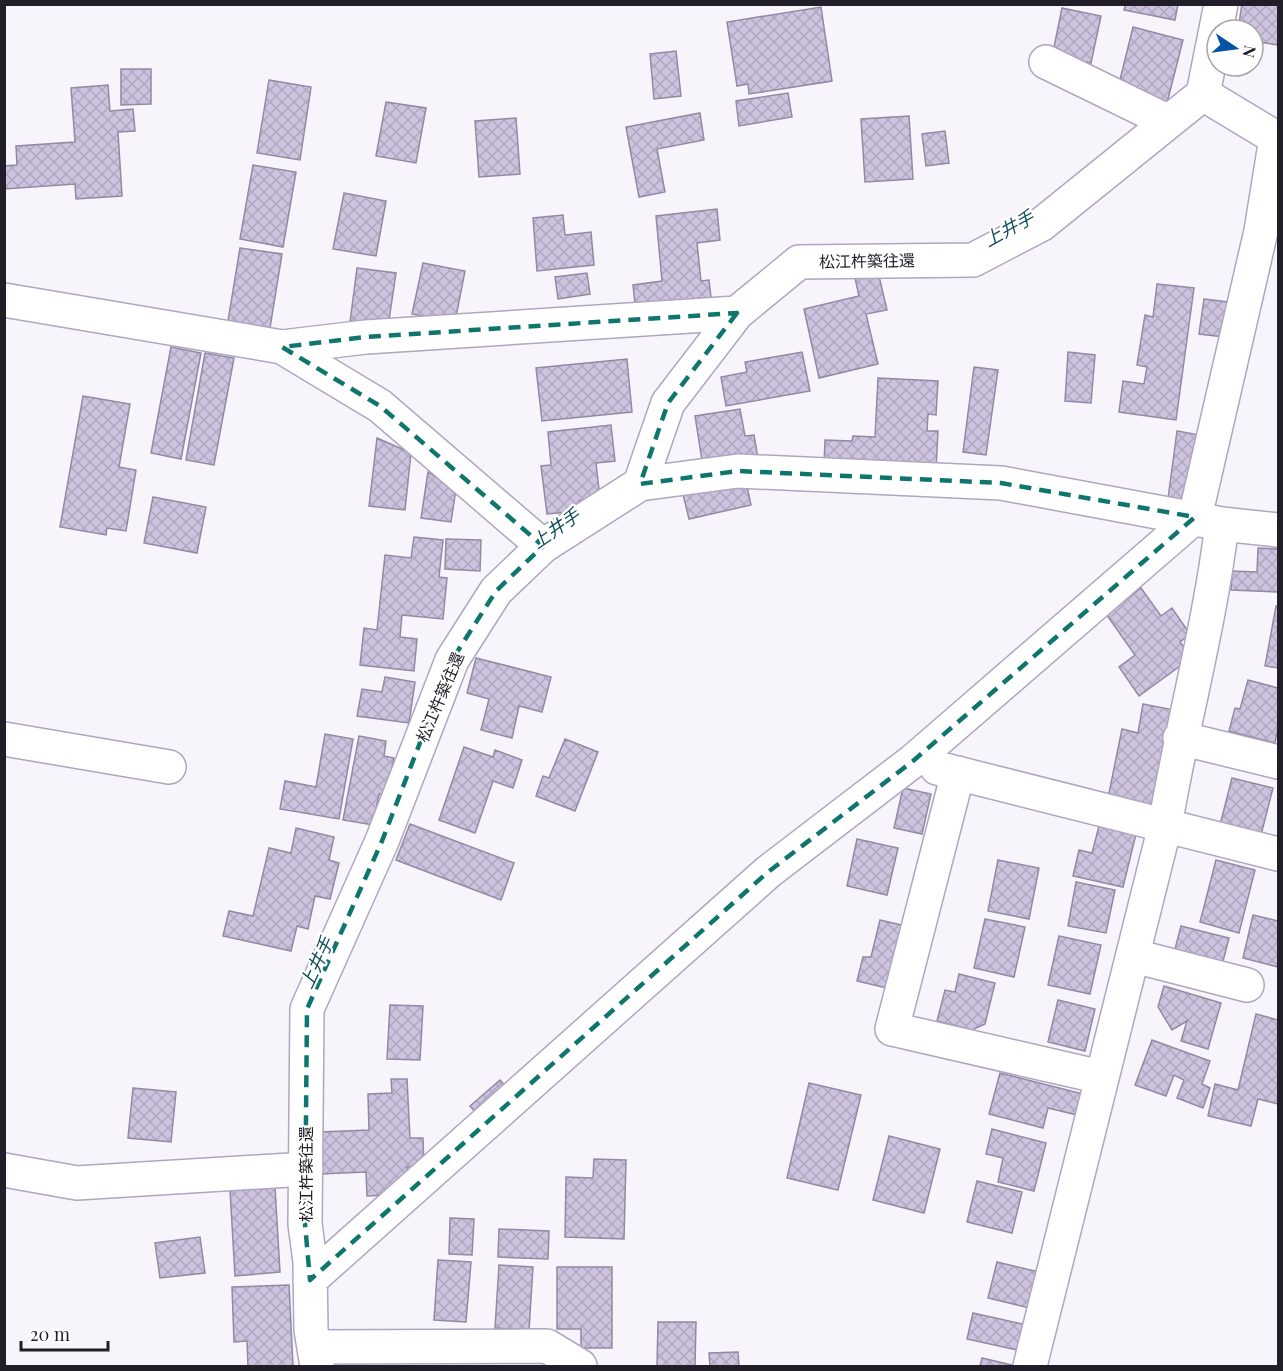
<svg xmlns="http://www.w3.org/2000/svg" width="1283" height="1371" font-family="'Playfair Display','Noto Sans JP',serif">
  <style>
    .building { fill: url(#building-cross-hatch); stroke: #9289a3; stroke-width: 1.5 }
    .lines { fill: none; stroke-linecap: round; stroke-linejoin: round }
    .minor-casing { stroke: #afa6c1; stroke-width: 36 }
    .minor { stroke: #fff; stroke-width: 33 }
    .marked { fill: none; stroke: #0f766e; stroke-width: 4.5; stroke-dasharray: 12 8; stroke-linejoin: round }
    .labels { text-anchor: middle; stroke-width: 4.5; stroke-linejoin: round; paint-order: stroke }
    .street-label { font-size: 16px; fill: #221e29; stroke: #fff }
    .water-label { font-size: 18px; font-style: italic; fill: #114f5c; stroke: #fff }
  </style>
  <defs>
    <pattern id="building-cross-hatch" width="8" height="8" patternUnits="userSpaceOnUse" patternTransform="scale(1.5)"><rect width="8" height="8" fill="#cdc3df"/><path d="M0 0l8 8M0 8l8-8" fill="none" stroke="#b0a7bf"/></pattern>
  </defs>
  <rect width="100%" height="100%" fill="#f7f5fb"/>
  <path class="building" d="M1126,4h52l-3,16 -51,-10z
    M1242,4h36v41l-25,-4v-11h-15z
    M821,7l11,74 -83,13 -1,-10 -11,2 -10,-64z
    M1062,8l39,8 -10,47 -33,-8 1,-6 -5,-2z
    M1133,27l50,13 -16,63 -36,-10 -12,-9z
    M676,51l5,45 -27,3 -4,-45z
    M121,69h30v35l-30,1z
    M269,80l42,7 -11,73 -43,-7z
    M108,85l2,26 23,-2 2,22 -17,1 4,64 -46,3 -1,-15 -71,5v-23l13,-1 -1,-19 59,-4 -4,-54z
    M788,93l4,24 -53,9 -3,-25z
    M386,102l40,6 -10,55 -40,-7z
    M700,113l4,27 -47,9 8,43 -26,5 -13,-70z
    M909,116l4,63 -48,3 -4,-63z
    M516,118l4,56 -41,3 -4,-56z
    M945,131l4,32 -23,3 -4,-32z
    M253,165l43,7 -13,75 -43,-8z
    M344,193l42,8 -10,55 -43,-7z
    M717,209l3,31 -23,3 4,38 8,-1 3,26 -76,8 -3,-29 29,-4 -6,-65z
    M563,215l2,20 26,-3 3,33 -57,6 -4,-53z
    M240,248l42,6 -12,74 -42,-7z
    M423,263l42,8 -10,51 -43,-8z
    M357,268l39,5 -8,54 -38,-5z
    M878,272l9,38 -21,4 12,50 -59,14 -15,-69 55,-13 -4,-18z
    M587,273l3,21 -32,5 -3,-22z
    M1157,284l37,4 -18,132 -57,-8 4,-31 21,3 3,-17 -10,-2 8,-50 8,2z
    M1204,299l24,3 -4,35 -25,-3z
    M171,347l30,6 -20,106 -30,-6z
    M802,352l8,39 -84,15 -5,-29 26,-5 -2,-10z
    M1068,352l27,3 -4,48 -26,-2z
    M205,353l29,5 -20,107 -28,-5z
    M627,359l5,53 -90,9 -6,-53z
    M974,367l24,3 -12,85 -23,-3z
    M878,378l60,3 -2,34 -8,-1 -1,17h11l-2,39 -112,-5 1,-25 27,1 1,-5 22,1z
    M83,396l47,8 -11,63 17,3 -10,61 -19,-3 -1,7 -46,-8z
    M740,409l5,27 9,-1 4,23 -55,9 -8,-51z
    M611,425l4,36 -19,2 4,35 -21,3 1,10 -33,3 -6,-48 10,-1 -3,-33z
    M1177,431l23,4 -11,74 -22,-3z
    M377,438l34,15 -6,57 -36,-4z
    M428,472l28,17 -5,33 -30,-4z
    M745,477l6,28 -62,14 -7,-29z
    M153,497l53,10 -9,46 -53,-10z
    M414,537l29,3 -4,37 8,1 -4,41 -41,-4 -2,22 17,2 -3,32 -54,-6 4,-37 13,2 8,-75 26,3z
    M446,539l35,1 -1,31 -35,-2z
    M1258,548l20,1v43l-47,-2 1,-19 25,1z
    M1141,588l20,28 11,-8 18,26 -10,8 11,16 -52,38 -20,-29 16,-12 -29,-41z
    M1276,606l2,1v61l-13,-2z
    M476,658l75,19 -9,35 -23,-6 -7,32 -31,-8 8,-31 -22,-6z
    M385,677l30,5 -6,41 -52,-7 5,-27 20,3z
    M1248,680l30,8v40l-3,15 -46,-12 6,-23 5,1z
    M1143,704l31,6 -19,97 -47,-9 14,-69 16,4z
    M325,734l28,5 -14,80 -59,-10 5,-28 31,6z
    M359,736l27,5 -2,15 10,2 -8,38 -7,-2 -6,31 -30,-5z
    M565,739l33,13 -23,59 -39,-15 7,-20 6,2z
    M464,747l29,10 2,-7 27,10 -9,28 -20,-7 -18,52 -36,-13z
    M1232,778l41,10 -12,47 -41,-10z
    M903,788l28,6 -9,40 -28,-6z
    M410,824l104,39 -13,37 -105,-40z
    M1099,826l37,8 -13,53 -50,-11 6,-26 13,3z
    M296,828l38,9 -5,23 10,3 -9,36 -15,-3 -7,33 -11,-3 -6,25 -68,-15 6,-25 24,5 16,-68 22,5z
    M857,839l41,9 -11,47 -40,-9z
    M998,860l41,8 -10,51 -41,-8z
    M1216,860l39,10 -16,63 -39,-11z
    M1076,882l39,8 -9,43 -38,-7z
    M1253,915l25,6v46l-35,-9z
    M985,919l40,8 -11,50 -40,-9z
    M880,920l26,6 -15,63 -34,-8 6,-24h8z
    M1181,926l48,12 -7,27 -48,-12z
    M1059,936l42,9 -11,49 -42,-9z
    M959,974l36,9 -10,41 -13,6 -35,-9 8,-31 10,2z
    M1164,986l57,17 -13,46 -27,-8 6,-20 -15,9 -14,-23z
    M1058,1000l37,9 -10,42 -37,-9z
    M390,1005l33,1 -3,54 -33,-1z
    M1256,1014l22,6v84l-20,-5 -7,27 -43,-10 7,-32 23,6z
    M1152,1040l58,21 -8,23 8,4 -7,20 -26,-10 7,-18 -10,-5 -8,21 -31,-11z
    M1000,1073l83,21 -6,21 -29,-7 -5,20 -54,-14z
    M391,1079h16l3,59h13l1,29h-17l1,27 -41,2 -1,-24 -45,2 -1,-42 49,-2 -1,-36 24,-1z
    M500,1080l10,12 -30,25 -10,-11z
    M809,1083l52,12 -23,95 -51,-12z
    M133,1088l43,4 -5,50 -43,-4z
    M992,1129l54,14 -12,48 -36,-9 5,-24 -17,-4z
    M889,1136l51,13 -16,64 -51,-13z
    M594,1159l32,1 -2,79 -59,-2 1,-60 27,1z
    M977,1181l45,11 -10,41 -45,-11z
    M275,1187l5,85 -45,4 -5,-86z
    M450,1218l24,1 -2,36 -23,-1z
    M499,1229l50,2 -1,28 -50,-2z
    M200,1237l5,36 -45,5 -5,-35z
    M438,1260l33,2 -5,60 -32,-2z
    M997,1262l42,10 -9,36 -42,-10z
    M499,1265l34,2 -4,63 -34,-2z
    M557,1267h55v81h-31v-19h-24z
    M289,1285l4,81h-45l-1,-25 -13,1 -2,-55z
    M973,1313l54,12 -6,26 -54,-12z
    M658,1322h38l-1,44h-38z
    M738,1352l1,14h-29l-1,-13z
    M982,1358l34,8h-36z"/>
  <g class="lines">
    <defs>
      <path id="minor" d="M1046,62l121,59
        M4,300l278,47 84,-10 371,-24
        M282,347l98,59 163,140
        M640,484l98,-13 263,12 221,41 56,6
        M1180,738l98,24
        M4,739l165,28
        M937,768l341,86
        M958,773l-66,256 209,48
        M1134,956l113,29
        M4,1170l73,13 229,-14
        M310,1280l458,-408 145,-111 282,-244 66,-286 15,-93 -73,-44
        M314,1347l233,-1 33,20
        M317,1366l-6,-36 -1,-68 -5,-38 2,-215 75,-168 70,-181 44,-69 47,-45 97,-62 28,-81 69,-90 62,-51 174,-2 69,-36 161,-130 18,-90
        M1030,1366l135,-540c17,-101 45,-201 57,-302"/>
    </defs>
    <use href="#minor" class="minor-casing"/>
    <use href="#minor" class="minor"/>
  </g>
  <path class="marked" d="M737,313l-69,90 -28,81 98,-13 263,12 194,34 -282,244 -145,111 -458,408 -5,-56 2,-215 75,-168 70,-181 44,-69 47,-45 -163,-140 -98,-59 84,-10z"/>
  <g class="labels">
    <g class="street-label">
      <text transform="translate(867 261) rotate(-1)" y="6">松江杵築往還</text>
      <text transform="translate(440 697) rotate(-67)" y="6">松江杵築往還</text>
      <text transform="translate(306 1174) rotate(-90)" y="6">松江杵築往還</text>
    </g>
    <g class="water-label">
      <text transform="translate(1009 229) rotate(-29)" y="6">上井手</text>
      <text transform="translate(556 529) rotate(-35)" y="6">上井手</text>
      <text transform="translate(317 963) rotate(-65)" y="6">上井手</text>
    </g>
  </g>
  <rect width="1283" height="1371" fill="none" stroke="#221e29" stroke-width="12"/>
  <g transform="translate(1235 48) rotate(103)"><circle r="28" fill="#ffffff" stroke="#a7a5a9" stroke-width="1.5"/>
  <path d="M0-4.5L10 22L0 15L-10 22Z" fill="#0355a3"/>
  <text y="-9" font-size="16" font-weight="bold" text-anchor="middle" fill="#221e29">N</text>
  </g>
  <path d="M21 1341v9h87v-9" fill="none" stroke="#221e29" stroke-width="3"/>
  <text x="30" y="1341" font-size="18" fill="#221e29" stroke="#ffffff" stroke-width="4.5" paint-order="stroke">20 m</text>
</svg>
